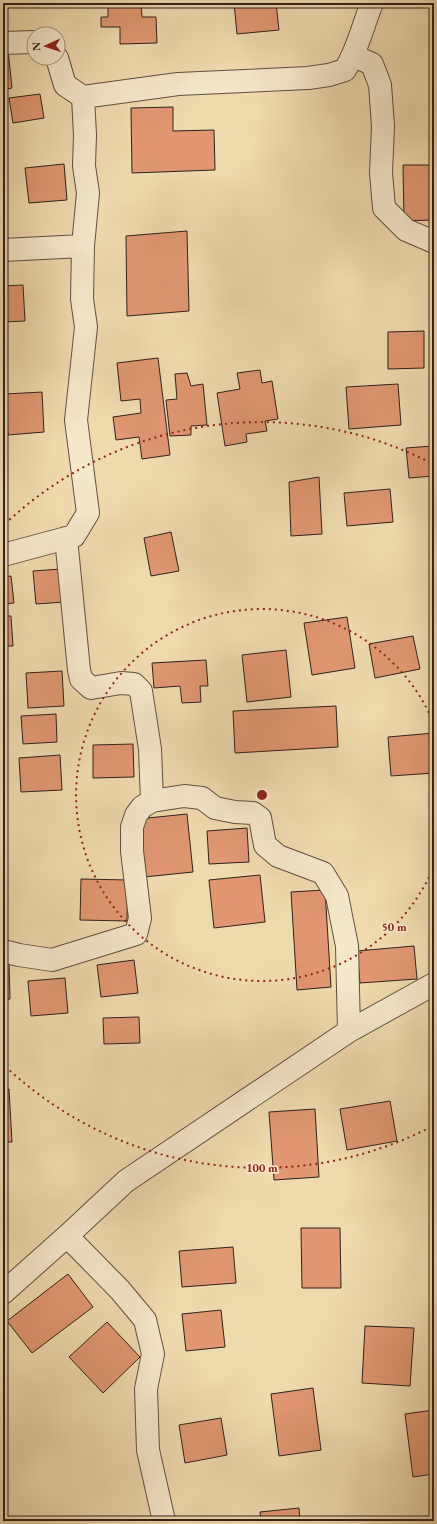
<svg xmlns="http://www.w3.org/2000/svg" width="437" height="1524" font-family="'EB Garamond',serif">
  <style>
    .building { fill: #e09772; stroke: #30211b }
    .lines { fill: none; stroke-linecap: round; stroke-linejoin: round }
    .minor-casing { stroke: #604f40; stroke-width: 24 }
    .minor { stroke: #f5e7ca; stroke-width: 22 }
    .ring { fill: none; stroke: #8f2418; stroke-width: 2; stroke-dasharray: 2 4 }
    .centre { fill: #8f2418; stroke: #f5e7ca; stroke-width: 2 }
    .ring-label { font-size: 12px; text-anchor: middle; font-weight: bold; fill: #8f2418; stroke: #f5e7ca; stroke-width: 3.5; stroke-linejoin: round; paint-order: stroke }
  </style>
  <rect width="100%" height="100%" fill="#efdaae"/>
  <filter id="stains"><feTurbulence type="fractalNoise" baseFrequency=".005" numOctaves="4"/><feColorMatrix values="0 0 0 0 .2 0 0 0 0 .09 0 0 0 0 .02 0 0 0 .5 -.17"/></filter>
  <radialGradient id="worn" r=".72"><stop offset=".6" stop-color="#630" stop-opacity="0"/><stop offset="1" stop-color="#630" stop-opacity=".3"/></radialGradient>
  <path class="building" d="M5,3h45l-45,4z
    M108,3h33l1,14h14l1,26 -37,1v-17h-19v-10h7z
    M234,3h42l3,27 -42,4z
    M8,50l4,38 -9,2v-39z
    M40,94l4,24 -31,5 -4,-25z
    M173,107v24l41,-1 1,40 -83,3 -1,-65z
    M64,164l3,36 -38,3 -4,-35z
    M403,165h28l1,55 -28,1z
    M187,231l2,80 -62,5 -1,-80z
    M23,285l2,36 -22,1v-36z
    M424,331v37l-36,1v-37z
    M158,358l12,97 -28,4 -3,-22 -23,3 -3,-23 28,-4 -1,-14 -19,2 -4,-38z
    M260,370l2,13 10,-2 6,38 -13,2 2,10 -21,3 1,8 -22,4 -8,-53 23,-4 -3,-16z
    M187,373l4,13 12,-2 4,41 -16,1v9l-21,1 -4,-36 11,-1 -2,-25z
    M398,384l3,41 -52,4 -3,-42z
    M42,392l2,40 -36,3 -3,-41z
    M433,446l1,30 -25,2 -3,-30z
    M319,477l3,57 -31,2 -2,-54z
    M390,489l3,33 -46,4 -3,-33z
    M171,532l8,39 -28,5 -7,-38z
    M61,569l3,33 -28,2 -3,-33z
    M11,576l3,27 -11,1v-27z
    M3,616h8l2,30h-10z
    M347,617l8,51 -43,7 -8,-52z
    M413,636l7,33 -45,9 -6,-34z
    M286,650l5,47 -44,5 -5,-47z
    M206,660l2,26h-8l1,16 -19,1 -2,-17 -26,2 -2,-25z
    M62,671l2,35 -36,2 -2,-35z
    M336,706l2,41 -103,6 -2,-42z
    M56,714l1,28 -34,2 -2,-28z
    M434,733v40l-43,3 -3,-39z
    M133,744l1,33 -41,1v-33z
    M60,755l2,35 -41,2 -2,-34z
    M187,814l6,58 -49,5 -6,-58z
    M247,828l2,34 -40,2 -2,-33z
    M260,875l5,47 -51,6 -5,-48z
    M81,879l47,1 -1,41 -47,-1z
    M325,890l6,97 -34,3 -6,-98z
    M414,946l3,33 -57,4 -3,-32z
    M134,960l4,33 -37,4 -4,-32z
    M3,962h6l1,37 -7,1z
    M65,978l3,35 -37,3 -3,-35z
    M139,1017l1,26 -36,1 -1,-26z
    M9,1089l3,53h-9v-52z
    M390,1101l7,40 -50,9 -7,-41z
    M315,1109l4,68 -45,3 -5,-68z
    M301,1228h39l1,60h-39z
    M233,1247l3,36 -54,4 -3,-36z
    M68,1274l25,33 -61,46 -25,-32z
    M221,1310l4,37 -39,4 -4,-37z
    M107,1322l33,35 -37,36 -34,-36z
    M365,1326l49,2 -4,58 -48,-3z
    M313,1388l8,62 -42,6 -8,-62z
    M434,1410v64l-21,3 -8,-63z
    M221,1418l6,37 -42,8 -6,-38z
    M299,1508l1,13h-39l-1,-9z"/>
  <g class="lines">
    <defs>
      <path id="minor" d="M3,43l31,-1
        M354,56l18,8 8,21 3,41 -2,47 3,35 22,22 28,12
        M57,58l8,27 18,12 95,-13 130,-6 21,-3 16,-5c13,-21 18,-45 27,-67
        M3,250l80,-4
        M66,538l13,132 2,9 10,9 30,-5 13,1 7,7 9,58 2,52
        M3,555l71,-19 14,-23 -12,-93 10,-93 -4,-28 1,-53 5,-53 -4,-27 1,-31 -2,-38
        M3,951l16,4 33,5 84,-26 4,-16 -8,-67v-24l4,-12 6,-8 10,-6 32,-5 18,2 13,10 20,4 18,1 7,5 5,27 13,11 45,17 14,23 10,50 2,85
        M67,1236l53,54 25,30 8,34 -7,35 2,61 16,71
        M3,1293l64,-57 59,-55 223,-150 85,-47"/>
    </defs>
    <use href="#minor" class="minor-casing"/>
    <use href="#minor" class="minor"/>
  </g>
  <g class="ring">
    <path d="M434 866A186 186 0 1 1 434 724"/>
    <path d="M431 1127A373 373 0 0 1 5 1066M5 524A373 373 0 0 1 431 463"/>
  </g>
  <circle cx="262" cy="795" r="6" class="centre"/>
  <g class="ring-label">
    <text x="394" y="931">50 m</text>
    <text x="262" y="1172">100 m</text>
  </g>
  <rect width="437" height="1524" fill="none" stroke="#efdaae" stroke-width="16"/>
  <rect x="4" y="4" width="429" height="1516" fill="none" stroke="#30211b" stroke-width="2"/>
  <rect x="8" y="8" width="421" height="1508" fill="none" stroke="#30211b"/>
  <g transform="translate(46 46) rotate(267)"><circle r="19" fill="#f5e7ca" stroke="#a69884"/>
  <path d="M0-3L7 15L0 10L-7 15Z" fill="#8f2418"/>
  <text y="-6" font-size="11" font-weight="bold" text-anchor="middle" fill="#30211b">N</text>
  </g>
  <rect width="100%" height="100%" filter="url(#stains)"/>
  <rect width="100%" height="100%" fill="url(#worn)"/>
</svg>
